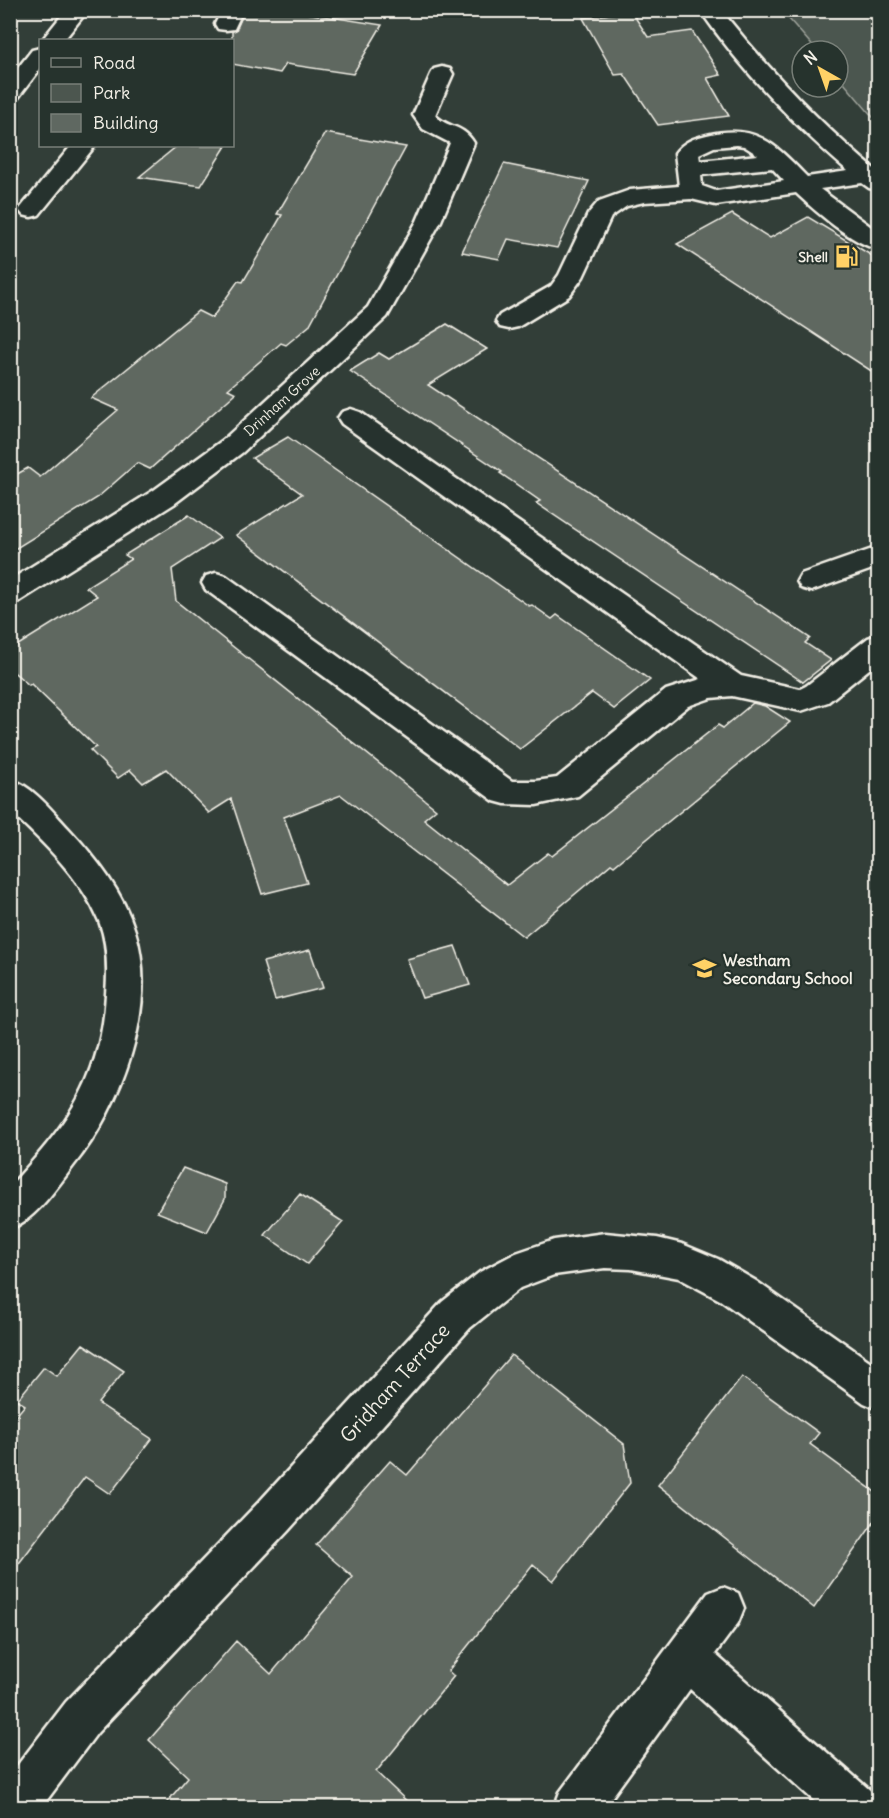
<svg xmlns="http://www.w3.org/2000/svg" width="889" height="1818" font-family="Delius,sans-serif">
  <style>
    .green { fill: #4c564f; stroke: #a0a49c; stroke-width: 1.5 }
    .building { fill: #5f6861; stroke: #f4f1e8; stroke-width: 1.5 }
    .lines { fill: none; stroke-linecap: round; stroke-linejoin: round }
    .minor-casing { stroke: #f4f1e8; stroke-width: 5 }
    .minor { fill: #26332d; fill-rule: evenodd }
    .labels { text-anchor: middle; stroke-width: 4.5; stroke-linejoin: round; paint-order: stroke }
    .far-poi-label { font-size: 14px; font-weight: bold; fill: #f4f1e8; stroke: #26332d; text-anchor: end }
    .far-street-label { font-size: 14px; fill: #f4f1e8; stroke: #26332d }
    .poi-label { font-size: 16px; font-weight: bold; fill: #f4f1e8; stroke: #26332d; text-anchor: start }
    .near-street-label { font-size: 20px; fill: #f4f1e8; stroke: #26332d }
  </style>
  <rect width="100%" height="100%" fill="#323e38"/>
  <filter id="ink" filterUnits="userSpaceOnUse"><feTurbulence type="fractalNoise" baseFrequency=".0167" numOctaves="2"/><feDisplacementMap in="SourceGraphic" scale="12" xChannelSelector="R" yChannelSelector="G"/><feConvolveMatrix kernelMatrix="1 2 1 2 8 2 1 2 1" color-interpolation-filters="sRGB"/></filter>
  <g filter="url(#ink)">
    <path class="green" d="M782,11h96v112l-40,-47v-25h-21z"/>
    <path class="building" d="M245,10h41l96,15 -29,49 -67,-10 -6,9 -48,-9v-33l4,-1z
      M631,11l17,26 44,-6 29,44 -14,3 22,38 -71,9 -34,-51 -9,1 -32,-57z
      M325,133l81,14 -97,179 -23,19 -5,-2 -53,46 8,4 -86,76 -13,-6 -40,35 -87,54v-74l18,-10 12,9 78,-67 -27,-12 107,-87 14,7 26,-37 5,1 39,-67 -5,-1z
      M177,146h49l-25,40 -62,-9z
      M504,164l85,17 -32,67 -49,-9 -9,20 -37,-7z
      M732,214l38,24 38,-21 71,43v116l-202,-132z
      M447,324l40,25 -59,36 382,253 -5,5 26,17 -28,22 -267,-179 4,-2 -40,-28 2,-1 -152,-101 29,-18 10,6z
      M288,437l241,169 3,-1 20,14 5,-4 93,65 -36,29 -22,-16 -72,56 -284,-214 66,-41 -50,-36z
      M189,515l31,23 -48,31 4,32 260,208 -12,10 83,66 41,-32 4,3 166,-131 5,3 30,-25 12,3 25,16 -176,144 -3,-2 -87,73 -183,-142 -57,22 23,66 -45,11 -31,-95 -22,14 -43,-44 -23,14 -13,-13 -12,8 -28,-28 6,-3 -65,-63 -2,1 -19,-16v-19l87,-54 -11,-9 45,-28 -6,-4z
      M455,946l15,39 -48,13 -15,-39z
      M310,950l13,38 -48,12 -12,-38z
      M183,1168l42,16v15l-18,33 -50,-20z
      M300,1194l43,28 -36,42 -42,-29z
      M83,1344l41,27 -26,32 54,36 -42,55 -25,-17 -75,98v-152l15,-18 -8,-5 27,-33 13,9z
      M511,1355l113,89 6,39 -77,98 -20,-17 -85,107 6,5 -78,96 38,36h-252l26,-31 -39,-37 87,-99 35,33 82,-97 -37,-32 74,-84 17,14z
      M742,1377l77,56 -9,11 69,51v20l-65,93 -156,-123z"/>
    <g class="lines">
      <defs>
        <path id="minor" d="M66,10h22l-24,30h-22z
          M222,10h21l-9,19 -8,1 -8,-1 -3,-5z
          M700,10h21c48,60 99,114 157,162v18l-9,-2 -7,-5 -42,6 58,43v17c-25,-5 -63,-38 -82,-56l-80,12 -25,-6 -47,3 -17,4 -16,11 -28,60 -14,19 -51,31 -9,2 -9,-2 -4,-6 4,-6 51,-29 8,-11 29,-61 11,-13 31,-11 49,-4 -4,-33c8,-11 19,-15 32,-18 49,-12 68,9 100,42l41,-6c-55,-47 -107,-101 -148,-161zM737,145l7,1 14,9 -58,6 -1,-7 15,-7zM772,168l12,13 -68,10 -14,-5 -1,-11z
          M40,48v21l-22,29 -8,2v-22l22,-28z
          M442,67l8,2 3,5 -18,41c12,14 27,8 39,28l-33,78 -54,96 -144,135 -69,52 -154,97 -10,3v-24l144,-90 69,-50 145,-133 49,-86 33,-78 -27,-14 -10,-14 18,-41 3,-5z
          M71,146h24l-56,69 -8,2 -8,-2 -4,-5 4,-5z
          M351,409l9,3 381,264 59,13 6,-3 62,-48 10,-3v27l-50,40 -27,9 -69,-15 -21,2 -23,8 -110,90 -42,9 -31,-1 -11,-3 -288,-211 -4,-7 4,-7 10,-3 10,3 286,205h24l21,-3 109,-88 35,-11 -359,-255 -4,-6 4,-6z
          M878,547v20l-67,24 -10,-3 -4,-7 4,-7z
          M10,779c23,7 43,33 59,50 27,29 54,63 66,102 24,75 -14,176 -61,234 -17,22 -38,54 -64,64v-43c57,-61 91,-106 96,-192 2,-25 2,-50 -7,-73 -18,-43 -55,-78 -89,-110z
          M605,1233l52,5 25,6 36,15 38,22 122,86v42l-14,-6 -144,-103 -41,-22 -48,-9 -26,-1 -51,7 -34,13 -50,40 -182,203 -191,202 -56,75h-31v-33l56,-73 193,-200 183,-200 38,-30 36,-19 38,-13z
          M723,1587l15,6 6,15 -6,15 -23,31 157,138 6,16h-56l-132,-119 -86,119h-50l6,-16 148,-199z"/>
      </defs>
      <use href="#minor" class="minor-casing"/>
      <use href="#minor" class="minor"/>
    </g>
  </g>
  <defs>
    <symbol id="fuel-bare" viewBox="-9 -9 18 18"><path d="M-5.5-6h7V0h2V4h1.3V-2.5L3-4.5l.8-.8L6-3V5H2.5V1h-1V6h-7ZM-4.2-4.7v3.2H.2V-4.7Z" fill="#ffd166" stroke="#26332d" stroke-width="2.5" paint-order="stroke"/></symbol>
    <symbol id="school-bare" viewBox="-9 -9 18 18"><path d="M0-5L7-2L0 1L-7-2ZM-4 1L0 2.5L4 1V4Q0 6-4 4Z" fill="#ffd166" stroke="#26332d" stroke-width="2.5" paint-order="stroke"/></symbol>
  </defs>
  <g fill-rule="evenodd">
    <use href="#fuel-bare" x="830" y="240" width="33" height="33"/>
    <use href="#school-bare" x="688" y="952" width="33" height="33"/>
  </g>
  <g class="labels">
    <g class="far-poi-label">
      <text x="828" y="262">Shell</text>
    </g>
    <g class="far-street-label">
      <text transform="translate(282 401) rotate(-42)" y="5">Drinham Grove</text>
    </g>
    <g class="poi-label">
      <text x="723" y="966">Westham<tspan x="723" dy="18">Secondary School</tspan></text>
    </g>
    <g class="near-street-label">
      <text transform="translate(395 1383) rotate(-48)" y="7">Gridham Terrace</text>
    </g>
  </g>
  <rect width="889" height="1818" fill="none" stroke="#26332d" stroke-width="36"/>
  <rect x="18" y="18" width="853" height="1782" fill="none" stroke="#f4f1e8" stroke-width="2" filter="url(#ink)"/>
  <rect x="39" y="39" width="195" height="108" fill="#26332d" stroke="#787f78" stroke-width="1.5"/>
  <rect x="51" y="58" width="30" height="9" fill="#26332d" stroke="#787f78" stroke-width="1.5"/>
  <text x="93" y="69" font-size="18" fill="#f4f1e8">Road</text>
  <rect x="51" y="84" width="30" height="18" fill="#4c564f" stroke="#787f78" stroke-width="1.5"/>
  <text x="93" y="99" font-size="18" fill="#f4f1e8">Park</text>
  <rect x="51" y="114" width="30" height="18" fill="#5f6861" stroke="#787f78" stroke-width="1.5"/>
  <text x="93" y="129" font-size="18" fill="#f4f1e8">Building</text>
  <g transform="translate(820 69) rotate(320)"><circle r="28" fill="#26332d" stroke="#787f78" stroke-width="1.5"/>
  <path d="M0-4.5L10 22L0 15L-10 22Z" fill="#ffd166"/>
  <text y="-9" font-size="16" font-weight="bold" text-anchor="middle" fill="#f4f1e8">N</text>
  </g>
</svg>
